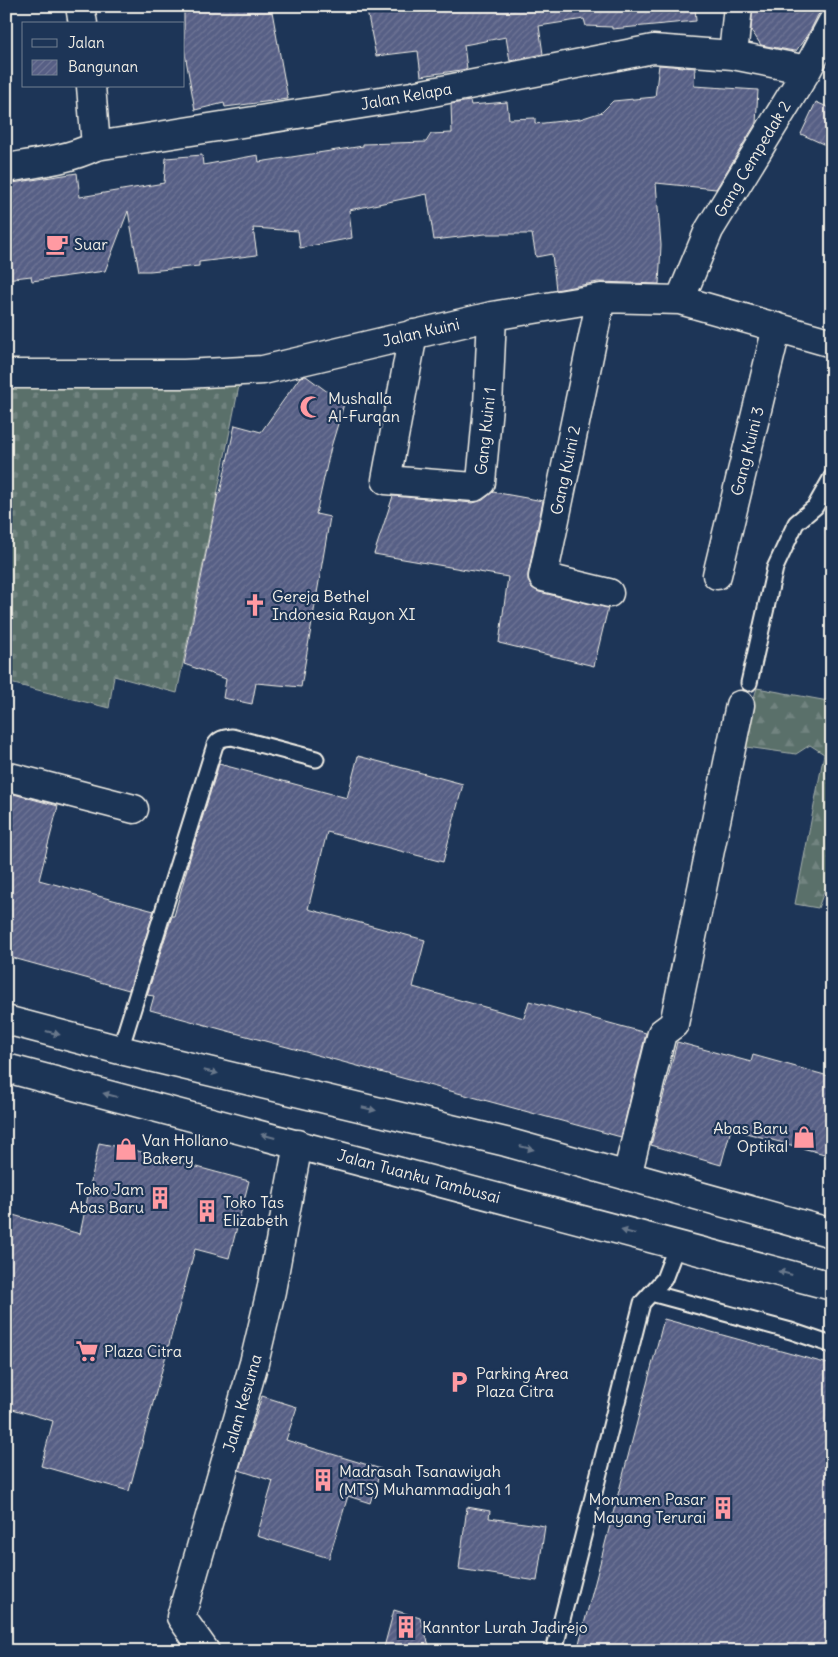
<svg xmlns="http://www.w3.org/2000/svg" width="838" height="1657" font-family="Delius,sans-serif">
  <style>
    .forest { fill: url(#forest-firs); stroke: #a7b0aa }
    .cemetery { fill: url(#cemetery-stones); stroke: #a7b0aa }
    .building { fill: url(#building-hatch); stroke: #f4f1e8 }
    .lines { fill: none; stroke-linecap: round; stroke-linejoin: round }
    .service-casing { stroke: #f4f1e8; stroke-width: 19 }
    .minor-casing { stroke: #f4f1e8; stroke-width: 31 }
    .tertiary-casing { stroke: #f4f1e8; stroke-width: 31 }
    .primary-casing { stroke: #f4f1e8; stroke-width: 31 }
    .service { stroke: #1d3557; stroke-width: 15 }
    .minor { stroke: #1d3557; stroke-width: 28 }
    .tertiary { stroke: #1d3557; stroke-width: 28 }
    .primary { stroke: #1d3557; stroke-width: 28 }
    .oneway { fill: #68778a }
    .labels { text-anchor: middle; stroke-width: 4.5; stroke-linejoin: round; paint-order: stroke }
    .street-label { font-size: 16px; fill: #f4f1e8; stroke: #1d3557 }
    .poi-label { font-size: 16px; fill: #f4f1e8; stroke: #1d3557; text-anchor: start }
  </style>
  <defs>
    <pattern id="forest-firs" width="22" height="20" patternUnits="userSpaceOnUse" patternTransform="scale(1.25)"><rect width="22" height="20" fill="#5a6f6b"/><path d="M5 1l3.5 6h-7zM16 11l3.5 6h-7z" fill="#728480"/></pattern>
    <pattern id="cemetery-stones" width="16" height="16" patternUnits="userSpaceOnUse" patternTransform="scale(1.25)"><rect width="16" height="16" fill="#5a6f6b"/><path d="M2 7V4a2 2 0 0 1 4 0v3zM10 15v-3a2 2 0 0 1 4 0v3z" fill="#728480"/></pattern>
    <pattern id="building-hatch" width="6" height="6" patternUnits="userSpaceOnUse" patternTransform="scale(1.25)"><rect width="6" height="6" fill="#575f85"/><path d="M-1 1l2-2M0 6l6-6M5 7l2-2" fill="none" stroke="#707696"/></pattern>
  </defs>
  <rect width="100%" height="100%" fill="#1d3557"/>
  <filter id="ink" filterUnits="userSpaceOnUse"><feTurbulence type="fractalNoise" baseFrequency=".02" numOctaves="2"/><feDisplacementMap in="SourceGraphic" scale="10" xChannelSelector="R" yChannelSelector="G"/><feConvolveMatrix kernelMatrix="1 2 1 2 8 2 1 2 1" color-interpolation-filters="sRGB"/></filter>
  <g filter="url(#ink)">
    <path class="forest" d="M832,685v185l-14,38 -23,-4 29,-150 -14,-9 -14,9 -57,-8 18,-58 71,13z"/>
    <path class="cemetery" d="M6,379l233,7 -62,307 -63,-17 -5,32 -103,-26z"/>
    <path class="building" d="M184,6h87l17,93 -63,8 -1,-4 -29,7 -11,-62z
      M366,6h329l1,15 -84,8v-2l-26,-1 -2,-7 -45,7 4,28 -33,7 -4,-24 -42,8 3,24 -46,7 -3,-25 -42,5z
      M753,6h74l-9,9 -8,16 -14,20h-2l-33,-6 -10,-15z
      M659,65l36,3 -1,18 64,4 -2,33 -40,66 -60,-6 5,62 -2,39 -61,-2 -42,8 -4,-36 -16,3 -4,-23h-47l-51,6 -7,-46 -78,16 3,28 -52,10 -2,-17 -45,-3 4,27 -58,7v4l-49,5h-11l-11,-60 -23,60 -73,10 -1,-5 -25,3v-95l71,-11 3,24 84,-14 2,-25 36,-3 1,10 55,-10 1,7 104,-16v-2l63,-2 5,-8 21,-1 -1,-29 19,-3 1,4 36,-3 2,17 26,-1v6l45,-5 22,-7 11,-11 42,-4z
      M816,102l16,7v39l-31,-14z
      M306,376l38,28 -13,43 -15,67 14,3 -29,170 -45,-4 -4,21 -29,-6 3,-19 -42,-15 34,-171h2l15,-68 26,7 39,-55z
      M493,492l50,9 -15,73v7l4,7 7,4 69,16 -14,58 -95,-23 9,-66 -134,-23 19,-58 80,7 10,-3z
      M358,756l105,28 -20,78 -116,-30 -19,77 117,31 -12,47 111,31 5,-17 117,32 -25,104 -471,-127 4,-14 -7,-1 25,-79h2l15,-55 30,-97 128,34z
      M6,792l52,14 -19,74 115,31 -25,79 -123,-34z
      M677,1042l74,20 2,-7 79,22v79l-101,-27 -10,36 -70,-20z
      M99,1143l35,7 115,31 -20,77 -34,-9 -66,242 -88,-25 12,-45 -47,-14v-194l74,21z
      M664,1319l168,46v286h-255z
      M262,1396l35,11 -11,33 95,29 -11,34 -22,-7 -19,62 -72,-22 16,-55 -34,-11z
      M467,1507l23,4 -1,7 56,8 -8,55 -78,-12z
      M394,1610l26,8 11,33h-48z"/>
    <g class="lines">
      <defs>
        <path id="service" d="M749,683l26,-115 21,-45 19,-16 17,-30
          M120,1050l95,-305c5,-7 9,-7 17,-8l84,22
          M651,1293l140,38 41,14
          M554,1651l88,-348 22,-24 13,-34"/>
        <path id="minor" d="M733,55l5,-49
          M96,146l316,-50 241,-47 80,6 74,15
          M601,298l-58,279 66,16
          M680,300l29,-70 98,-160 25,-47
          M413,334l-27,146 88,7 7,-5 7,-76 4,-90
          M6,374h178l79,-4 229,-54 109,-18 79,2 152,43
          M717,575l60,-248
          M6,776l128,33
          M627,1176l35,-143 12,-9 66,-319
          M205,1651l-24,-34 73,-254 17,-72 27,-147"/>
        <path id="tertiary" d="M80,6l3,18
          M6,168c31,-5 61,-8 90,-22l-5,-60"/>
        <path id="primary" d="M6,1020l114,30 386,92 326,91
          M6,1068l826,218"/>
      </defs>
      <use href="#service" class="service-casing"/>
      <use href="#minor" class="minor-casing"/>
      <use href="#tertiary" class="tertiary-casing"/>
      <use href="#primary" class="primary-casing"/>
      <use href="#service" class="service"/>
      <use href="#minor" class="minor"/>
      <use href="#tertiary" class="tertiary"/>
      <use href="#primary" class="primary"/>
    </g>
    <defs><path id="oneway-solid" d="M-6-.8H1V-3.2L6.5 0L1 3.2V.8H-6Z" transform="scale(1.25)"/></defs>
    <g class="oneway">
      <use href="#oneway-solid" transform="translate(53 1033) rotate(15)"/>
      <use href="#oneway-solid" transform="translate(211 1072) rotate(13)"/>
      <use href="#oneway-solid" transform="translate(110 1095) rotate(-165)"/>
      <use href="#oneway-solid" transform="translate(369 1109) rotate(13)"/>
      <use href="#oneway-solid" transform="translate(268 1136) rotate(-165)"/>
      <use href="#oneway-solid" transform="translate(527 1148) rotate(15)"/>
      <use href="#oneway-solid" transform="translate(628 1232) rotate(-165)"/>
      <use href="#oneway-solid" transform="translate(785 1273) rotate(-165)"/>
    </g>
  </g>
  <defs>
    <symbol id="cafe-bare" viewBox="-9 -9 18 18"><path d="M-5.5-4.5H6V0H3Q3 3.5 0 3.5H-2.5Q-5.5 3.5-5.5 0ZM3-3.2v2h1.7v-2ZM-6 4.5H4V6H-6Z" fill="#ff9aa2" stroke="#1d3557" stroke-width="2.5" paint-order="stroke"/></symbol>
    <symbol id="mosque-bare" viewBox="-9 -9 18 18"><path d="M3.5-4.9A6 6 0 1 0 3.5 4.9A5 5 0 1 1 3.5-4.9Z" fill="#ff9aa2" stroke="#1d3557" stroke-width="2.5" paint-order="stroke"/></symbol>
    <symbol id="church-bare" viewBox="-9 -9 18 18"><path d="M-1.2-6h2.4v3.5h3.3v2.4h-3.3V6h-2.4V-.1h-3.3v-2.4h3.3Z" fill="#ff9aa2" stroke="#1d3557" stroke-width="2.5" paint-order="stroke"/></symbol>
    <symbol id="shop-bare" viewBox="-9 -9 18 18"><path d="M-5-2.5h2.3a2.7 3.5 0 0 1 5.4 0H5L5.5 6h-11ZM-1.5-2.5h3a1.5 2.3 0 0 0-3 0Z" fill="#ff9aa2" stroke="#1d3557" stroke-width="2.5" paint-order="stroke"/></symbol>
    <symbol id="building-bare" viewBox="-9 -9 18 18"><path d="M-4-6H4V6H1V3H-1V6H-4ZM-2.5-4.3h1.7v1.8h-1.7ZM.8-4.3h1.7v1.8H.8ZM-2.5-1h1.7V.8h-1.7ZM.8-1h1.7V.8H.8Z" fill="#ff9aa2" stroke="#1d3557" stroke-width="2.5" paint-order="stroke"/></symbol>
    <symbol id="supermarket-bare" viewBox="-9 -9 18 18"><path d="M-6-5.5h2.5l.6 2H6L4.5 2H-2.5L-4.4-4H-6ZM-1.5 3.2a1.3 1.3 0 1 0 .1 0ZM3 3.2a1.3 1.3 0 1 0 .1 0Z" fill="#ff9aa2" stroke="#1d3557" stroke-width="2.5" paint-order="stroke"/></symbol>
    <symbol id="parking-bare" viewBox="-9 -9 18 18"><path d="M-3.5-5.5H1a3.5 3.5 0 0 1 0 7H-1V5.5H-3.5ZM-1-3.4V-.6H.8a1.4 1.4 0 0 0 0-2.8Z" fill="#ff9aa2" stroke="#1d3557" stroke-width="2.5" paint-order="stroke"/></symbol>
  </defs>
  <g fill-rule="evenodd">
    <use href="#cafe-bare" x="41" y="228" width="32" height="32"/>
    <use href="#mosque-bare" x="295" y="391" width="32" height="32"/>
    <use href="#church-bare" x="239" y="589" width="32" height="32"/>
    <use href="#shop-bare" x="788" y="1121" width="32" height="32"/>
    <use href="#shop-bare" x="110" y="1133" width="32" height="32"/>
    <use href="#building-bare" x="144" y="1182" width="32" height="32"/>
    <use href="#building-bare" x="191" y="1195" width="32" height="32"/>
    <use href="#supermarket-bare" x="71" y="1335" width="32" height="32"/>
    <use href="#parking-bare" x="443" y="1366" width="32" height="32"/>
    <use href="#building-bare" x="307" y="1464" width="32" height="32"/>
    <use href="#building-bare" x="707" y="1492" width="32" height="32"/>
    <use href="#building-bare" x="390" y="1611" width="32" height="32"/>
  </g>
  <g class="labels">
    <g class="street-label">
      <text transform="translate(406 96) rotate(-10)" y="6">Jalan Kelapa</text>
      <text transform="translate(752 159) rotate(-59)" y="6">Gang Cempedak 2</text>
      <text transform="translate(421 332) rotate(-13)" y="6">Jalan Kuini</text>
      <text transform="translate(485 431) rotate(-84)" y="6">Gang Kuini 1</text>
      <text transform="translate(747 451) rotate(-76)" y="6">Gang Kuini 3</text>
      <text transform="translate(565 470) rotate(-78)" y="6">Gang Kuini 2</text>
      <text transform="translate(419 1176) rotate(15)" y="6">Jalan Tuanku Tambusai</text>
      <text transform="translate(242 1403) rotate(-74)" y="6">Jalan Kesuma</text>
    </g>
    <g class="poi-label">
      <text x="74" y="250">Suar</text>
      <text x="328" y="404">Mushalla<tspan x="328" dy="18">Al-Furqan</tspan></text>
      <text x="272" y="602">Gereja Bethel<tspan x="272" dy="18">Indonesia Rayon XI</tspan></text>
      <text x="788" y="1134" text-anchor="end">Abas Baru<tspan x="788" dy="18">Optikal</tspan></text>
      <text x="142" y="1146">Van Hollano<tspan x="142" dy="18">Bakery</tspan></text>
      <text x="144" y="1195" text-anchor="end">Toko Jam<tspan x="144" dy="18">Abas Baru</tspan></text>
      <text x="223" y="1208">Toko Tas<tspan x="223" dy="18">Elizabeth</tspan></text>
      <text x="104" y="1357">Plaza Citra</text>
      <text x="476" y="1379">Parking Area<tspan x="476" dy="18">Plaza Citra</tspan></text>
      <text x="339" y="1477">Madrasah Tsanawiyah<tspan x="339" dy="18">(MTS) Muhammadiyah 1</tspan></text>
      <text x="706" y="1505" text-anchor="end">Monumen Pasar<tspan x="706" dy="18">Mayang Terurai</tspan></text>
      <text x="422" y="1633">Kanntor Lurah Jadirejo</text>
    </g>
  </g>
  <rect width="838" height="1657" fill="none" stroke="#1d3557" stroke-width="25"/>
  <rect x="12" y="12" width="813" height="1632" fill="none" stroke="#f4f1e8" stroke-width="2" filter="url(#ink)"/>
  <rect x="22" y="22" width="162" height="65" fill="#1d3557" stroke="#738091"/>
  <rect x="32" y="39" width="25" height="8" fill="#1d3557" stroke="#738091"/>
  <text x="68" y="48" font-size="15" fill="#f4f1e8">Jalan</text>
  <rect x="32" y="60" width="25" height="15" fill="url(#building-hatch)" stroke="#738091"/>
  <text x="68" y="72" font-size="15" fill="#f4f1e8">Bangunan</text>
</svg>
